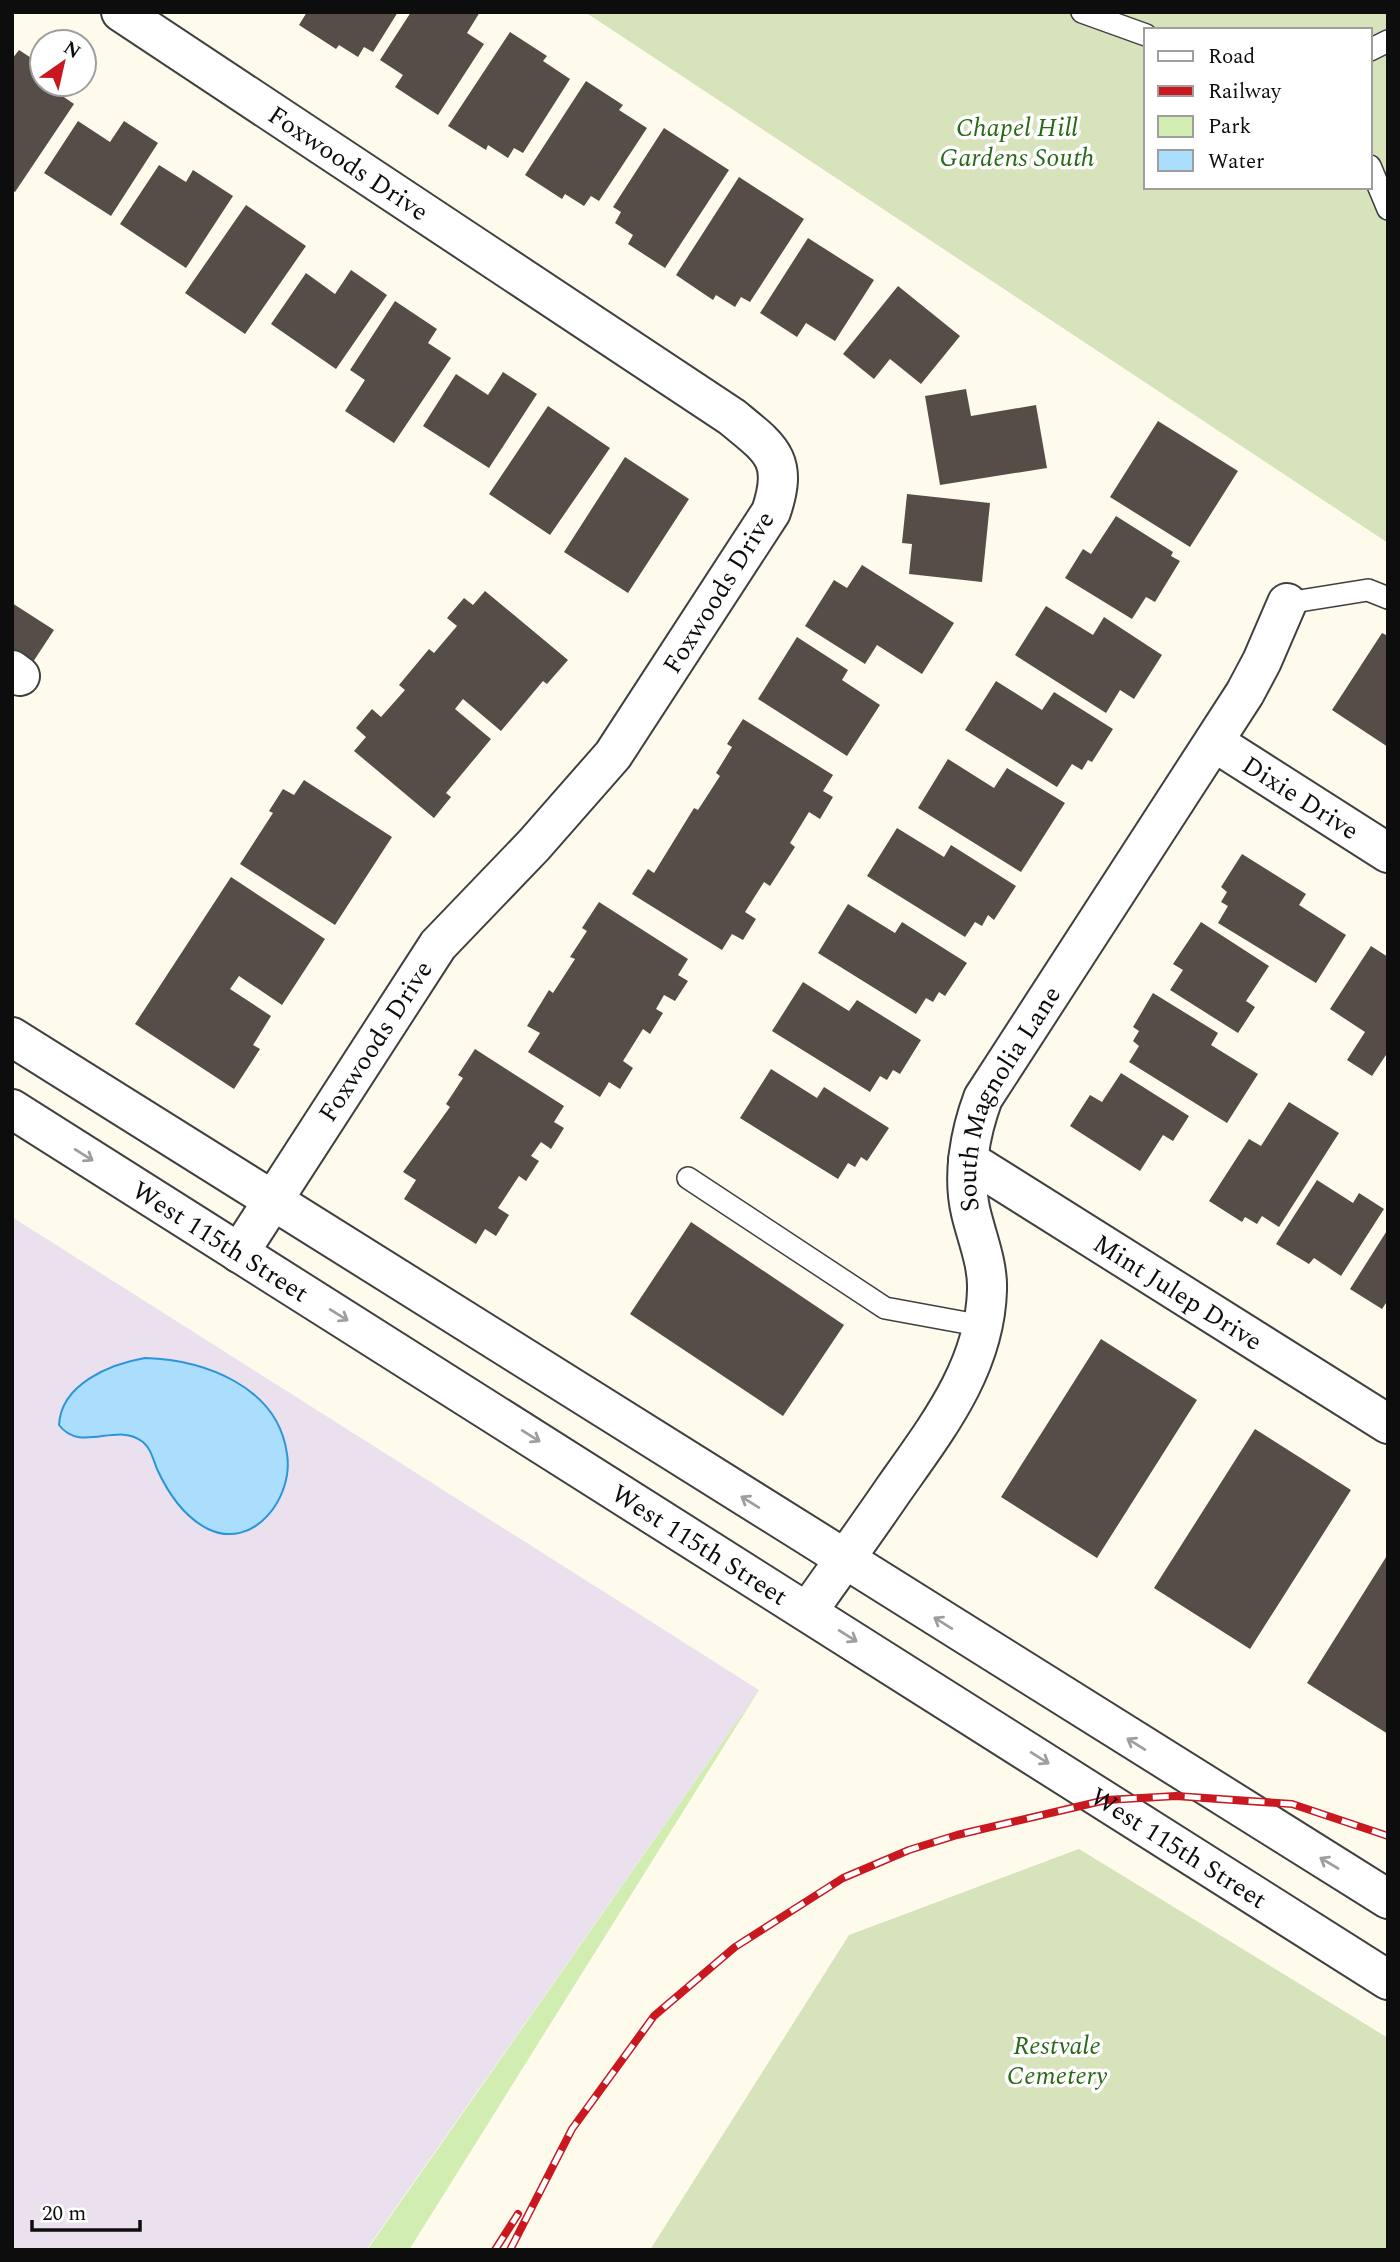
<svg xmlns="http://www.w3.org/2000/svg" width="1400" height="2262" font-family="Spectral,serif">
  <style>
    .industrial { fill: #ebe0ed }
    .green { fill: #d1edb2 }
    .cemetery { fill: #d6e3bb; fill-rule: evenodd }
    .water { fill: #abdefc; stroke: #2b95da; stroke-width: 2 }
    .building { fill: #564d48 }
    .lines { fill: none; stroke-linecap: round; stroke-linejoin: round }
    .service-casing { stroke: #404040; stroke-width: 24 }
    .minor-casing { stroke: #404040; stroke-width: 42 }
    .tertiary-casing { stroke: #404040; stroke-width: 42 }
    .service { stroke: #fff; stroke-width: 21 }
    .minor { stroke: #fff; stroke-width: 38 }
    .tertiary { stroke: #fff; stroke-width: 38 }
    .rail-casing { stroke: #ca1821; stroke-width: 8 }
    .rail { stroke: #fff; stroke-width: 5; stroke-dasharray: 16; stroke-linecap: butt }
    .oneway { stroke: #9e9e9e }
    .labels { text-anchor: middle; stroke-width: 7; stroke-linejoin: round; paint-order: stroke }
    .park-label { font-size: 26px; font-style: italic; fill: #296a17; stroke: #fff }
    .street-label { font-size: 26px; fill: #0d0d0d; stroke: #fff }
  </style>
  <rect width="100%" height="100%" fill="#fffbec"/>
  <path class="industrial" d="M12,1217l747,473 -393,560h-354z"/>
  <path class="green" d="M759,1690l-350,560h-42z"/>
  <path class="cemetery" d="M585,12h803v531zM1146,30h224v157h-224z
    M1079,1849l309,189v212h-738l199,-315z"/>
  <path class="water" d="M145,1358c59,2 133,28 142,96 7,43 -33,97 -79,75 -24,-12 -40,-36 -51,-60 -4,-10 -6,-20 -14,-27 -26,-21 -62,12 -84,-17 2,-41 51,-61 86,-67z"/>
  <path class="building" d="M307,12h91l-25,40 -9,-5 -6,10 -19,-12 -3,4 -37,-24z
    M411,12h69l-13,21 17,11 -46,71 -43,-28 8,-12 -23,-15z
    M510,32l37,24 -4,5 27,18 -47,74 -9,-5 -6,10 -20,-13 -2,5 -38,-24z
    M19,50l23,15v19h12l-3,4 23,16 -59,88 -3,-2v-131z
    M586,81l37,24 -4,5 28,18 -48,73 -8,-5 -7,10 -19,-12 -3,5 -37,-24z
    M78,121l32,21 14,-21 34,22 -47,73 -67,-43z
    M664,128l65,42 -64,98 -37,-24 5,-9 -18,-12 6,-11 -8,-5z
    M159,165l27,17 7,-12 40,26 -47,72 -66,-44z
    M739,177l65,42 -54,83 -9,-5 -6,10 -19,-12 -3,5 -37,-25z
    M246,205l60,41 -61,88 -60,-41z
    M808,238l66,42 -39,61 -29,-18 -9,14 -37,-24z
    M351,270l36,25 -51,74 -65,-45 35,-51 29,21z
    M898,286l62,50 -39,48 -31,-25 -16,20 -31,-25z
    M395,301l42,28 -9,14 23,15 -57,85 -49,-32 20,-31 -15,-10z
    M503,372l34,22 -48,74 -66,-42 33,-52 32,21z
    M966,389l5,27 65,-11 11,63 -107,17 -15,-89z
    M548,406l62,42 -60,87 -61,-41z
    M1158,421l80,50 -48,76 -80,-50z
    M625,457l64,42 -61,94 -64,-41z
    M907,494l83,9 -8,79 -73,-8 3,-30 -10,-1z
    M1116,516l57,36 -2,4 9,5 -25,41 -9,-5 -14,22 -67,-41 18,-29 8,5z
    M862,565l92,58 -32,51 -45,-29 -12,19 -60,-38 29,-46 13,8z
    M485,591l83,69 -21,24 -4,-3 -42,50 -38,-32 -8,10 36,30 -45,54 5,4 -17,21 -80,-67 12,-14 -10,-9 16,-19 9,8 24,-27 -6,-5 30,-36 5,4 23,-27 -10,-8 17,-20 9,7z
    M12,603l42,27 -23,35 -19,-12z
    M1046,606l47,29 11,-18 58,38 -28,44 -14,-9 -14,23 -91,-58z
    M1382,633l6,3v111l-56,-37z
    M797,637l51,33 -6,10 38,25 -33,51 -89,-57z
    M996,681l46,29 12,-18 59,37 -21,33 -4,-2 -6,10 -10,-6 -15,23 -92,-57z
    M743,719l90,56 -10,16 10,6 -13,22 -11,-7 -19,31 5,4 -25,39 -6,-4 -19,30 11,7 -13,21 -11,-6 -10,16 -90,-56 16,-25 6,4 40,-65 4,2 22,-34 -4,-3 16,-26 -5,-3z
    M948,759l46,29 13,-20 58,35 -44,69 -103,-64z
    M304,780l88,57 -57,88 -95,-61 33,-51 -4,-2 14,-22 11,6z
    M897,828l47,29 7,-12 65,41 -22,34 -6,-5 -6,11 -7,-4 -10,15 -98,-61z
    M1242,854l64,40 -7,11 47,30 -30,48 -98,-60 10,-17 -7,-4 6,-10 -6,-5z
    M231,877l94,62 -43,66 -43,-29 -9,13 41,27 -18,29 7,4 -26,40 -99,-65z
    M599,902l89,57 -10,16 10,6 -13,20 -11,-6 -8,14 7,4 -13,21 -7,-5 -20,32 10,7 -13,21 -11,-7 -9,15 -72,-45 12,-19 -13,-7 22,-36 4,3 22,-34 -5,-2 17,-26 -5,-3z
    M848,904l47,29 7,-11 65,41 -22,33 -6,-4 -6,10 -7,-4 -10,16 -98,-61z
    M1201,922l68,44 -23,35 9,6 -17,26 -68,-43 13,-20 -10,-6z
    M1371,946l17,11v95l-16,24 -25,-16 18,-28 -35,-23z
    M803,982l46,29 8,-11 64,40 -21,34 -7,-4 -6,10 -7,-4 -10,16 -98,-61z
    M1153,993l65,40 -7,12 47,29 -31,49 -98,-61 10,-16 -6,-5 6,-10 -6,-4z
    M475,1049l89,57 -10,16 10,6 -13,21 -10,-7 -10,14 8,5 -13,20 -7,-5 -21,32 11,7 -13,21 -11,-7 -9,15 -72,-45 12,-19 -13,-8 47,-65 -4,-3 17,-26 -5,-3z
    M771,1069l46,29 7,-11 65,41 -22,33 -6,-4 -6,10 -7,-4 -10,16 -98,-61z
    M1121,1073l68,43 -16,25 -10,-6 -23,36 -70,-45 20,-31 12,7z
    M1289,1102l50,31 -60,94 -17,-11 -5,8 -12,-7 -3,5 -33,-21 40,-62 12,7z
    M1317,1180l36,23 6,-10 25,16 -43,67 -27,-18 -5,6 -33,-20z
    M691,1222l153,103 -61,91 -153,-102z
    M1388,1229v71l-6,9 -32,-20z
    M1101,1339l96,61 -100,158 -96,-61z
    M1255,1429l96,61 -101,159 -96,-61z
    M1388,1554v180l-81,-51z"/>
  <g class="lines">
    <defs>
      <path id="service" d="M1082,12l64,23
        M1370,50l18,-9
        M1370,166l18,43
        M1287,603l81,-13 20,8
        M688,1178l197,130 98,18"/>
      <g id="minor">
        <path id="s1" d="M121,12l611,405c39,32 57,42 39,95l-158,243 -79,90 -96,100 -199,308"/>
        <path d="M12,670l8,6"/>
        <path id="s2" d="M1214,742l174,111"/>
        <path id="s3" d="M968,1160l420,264"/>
        <path id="s4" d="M808,1611c29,-41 58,-81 86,-122 42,-60 91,-121 93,-199 1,-26 -10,-52 -16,-77 -9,-37 -1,-80 12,-115l262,-405 17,-32 25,-58"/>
      </g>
      <g id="tertiary">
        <path d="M12,1037l1376,862"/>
        <path id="s5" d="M12,1109l1376,871"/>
      </g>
    </defs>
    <use href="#service" class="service-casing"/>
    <use href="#minor" class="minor-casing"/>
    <use href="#tertiary" class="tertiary-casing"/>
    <use href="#service" class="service"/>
    <use href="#minor" class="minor"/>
    <use href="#tertiary" class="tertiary"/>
    <defs>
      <path id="rail" d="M495,2250l23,-36
        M510,2250l62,-121 82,-113 81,-69 108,-69 66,-28 48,-15 149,-35 70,-4 116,8 96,32"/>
    </defs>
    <use href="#rail" class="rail-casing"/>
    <use href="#rail" class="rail"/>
  </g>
  <defs><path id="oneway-shaft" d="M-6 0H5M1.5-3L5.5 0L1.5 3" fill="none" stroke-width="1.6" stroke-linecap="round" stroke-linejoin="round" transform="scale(1.75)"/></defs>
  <g class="oneway">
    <use href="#oneway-shaft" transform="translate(84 1155) rotate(32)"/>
    <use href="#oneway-shaft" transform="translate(339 1315) rotate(32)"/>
    <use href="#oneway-shaft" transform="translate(531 1436) rotate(32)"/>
    <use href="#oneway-shaft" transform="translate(750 1502) rotate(-148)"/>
    <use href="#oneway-shaft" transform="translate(943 1623) rotate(-148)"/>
    <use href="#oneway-shaft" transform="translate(848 1636) rotate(32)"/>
    <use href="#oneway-shaft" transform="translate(1136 1744) rotate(-148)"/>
    <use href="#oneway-shaft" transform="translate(1040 1758) rotate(32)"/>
    <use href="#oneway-shaft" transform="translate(1329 1863) rotate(-149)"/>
  </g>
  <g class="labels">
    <g class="park-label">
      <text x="1017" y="136">Chapel Hill<tspan x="1017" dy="30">Gardens South</tspan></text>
      <text x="1057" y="2054">Restvale<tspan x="1057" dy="30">Cemetery</tspan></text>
    </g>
    <g class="street-label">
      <text dy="9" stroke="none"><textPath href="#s1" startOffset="273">Foxwoods Drive</textPath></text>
      <text transform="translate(718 592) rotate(-58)" y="9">Foxwoods Drive</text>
      <text dy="9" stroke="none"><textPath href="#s2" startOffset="103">Dixie Drive</textPath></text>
      <text transform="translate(375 1041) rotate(-57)" y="9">Foxwoods Drive</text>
      <text dy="9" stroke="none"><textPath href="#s4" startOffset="576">South Magnolia Lane</textPath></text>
      <text dy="9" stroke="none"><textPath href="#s5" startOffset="247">West 115th Street</textPath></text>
      <text dy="9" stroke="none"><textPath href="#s3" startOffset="248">Mint Julep Drive</textPath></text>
      <text dy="9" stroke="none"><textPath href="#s5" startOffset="814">West 115th Street</textPath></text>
      <text dy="9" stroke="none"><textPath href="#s5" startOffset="1381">West 115th Street</textPath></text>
    </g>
  </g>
  <rect width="1400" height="2262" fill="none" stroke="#0d0d0d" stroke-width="28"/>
  <rect x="1144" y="28" width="228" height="161" fill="#ffffff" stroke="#9e9e9e" stroke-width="2"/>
  <rect x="1158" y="51" width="35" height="10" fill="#ffffff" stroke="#9e9e9e" stroke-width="2"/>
  <text x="1208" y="63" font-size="21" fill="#0d0d0d">Road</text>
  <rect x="1158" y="86" width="35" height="10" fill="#ca1821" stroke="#9e9e9e" stroke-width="2"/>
  <text x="1208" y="98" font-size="21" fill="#0d0d0d">Railway</text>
  <rect x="1158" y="116" width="35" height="21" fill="#d1edb2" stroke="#9e9e9e" stroke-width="2"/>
  <text x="1208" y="133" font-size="21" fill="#0d0d0d">Park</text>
  <rect x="1158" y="150" width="35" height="21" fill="#abdefc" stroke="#9e9e9e" stroke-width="2"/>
  <text x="1208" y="168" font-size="21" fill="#0d0d0d">Water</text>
  <g transform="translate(63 63) rotate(34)"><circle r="33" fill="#ffffff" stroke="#9e9e9e" stroke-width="2"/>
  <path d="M0-5L12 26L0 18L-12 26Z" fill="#ca1821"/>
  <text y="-10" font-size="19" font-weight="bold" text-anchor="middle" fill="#0d0d0d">N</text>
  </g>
  <path d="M32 2220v10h108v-10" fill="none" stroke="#0d0d0d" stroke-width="3.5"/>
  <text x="42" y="2220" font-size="21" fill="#0d0d0d" stroke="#ffffff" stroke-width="5" paint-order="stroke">20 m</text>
</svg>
